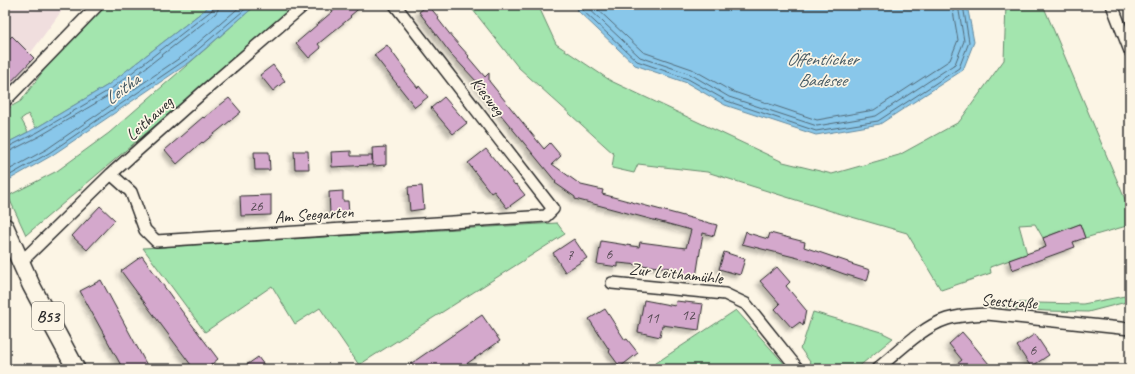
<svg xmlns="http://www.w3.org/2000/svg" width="1135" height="374" font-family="Caveat,sans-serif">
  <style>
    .built { fill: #f0dede }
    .green { fill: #a3e5ae; stroke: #67886c }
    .water { fill: #89c7ea; stroke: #63899e }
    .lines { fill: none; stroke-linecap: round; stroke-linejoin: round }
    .shore { stroke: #516977; stroke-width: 1 }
    .building { fill: #d4a8cc; stroke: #2b2b2b; filter: url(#shadow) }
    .street-casing { stroke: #2b2b2b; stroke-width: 14 }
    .primary-casing { stroke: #2b2b2b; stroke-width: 20 }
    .street { stroke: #fcf5e5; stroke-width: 11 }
    .primary { stroke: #fcf5e5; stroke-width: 17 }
    .labels { text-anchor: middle; stroke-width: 3.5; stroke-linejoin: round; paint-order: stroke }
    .number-label { font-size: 15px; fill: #554a53 }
    .shield { fill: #fcf5e5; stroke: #6a6863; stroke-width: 1 }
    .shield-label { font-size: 16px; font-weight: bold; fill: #2b2b2b }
    .street-label { font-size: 17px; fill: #2b2b2b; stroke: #fcf5e5 }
    .water-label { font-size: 18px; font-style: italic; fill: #475a64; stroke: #fcf5e5 }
  </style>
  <defs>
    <filter id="shadow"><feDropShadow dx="-3.5" dy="3.5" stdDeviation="2" flood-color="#0004"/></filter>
  </defs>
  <rect width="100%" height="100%" fill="#fcf5e5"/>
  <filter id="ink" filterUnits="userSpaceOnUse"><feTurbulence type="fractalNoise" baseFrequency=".025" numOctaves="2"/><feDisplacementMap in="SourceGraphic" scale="8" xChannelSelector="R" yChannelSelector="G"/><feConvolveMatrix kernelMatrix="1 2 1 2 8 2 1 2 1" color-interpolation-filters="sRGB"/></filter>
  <g filter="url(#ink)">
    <path class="built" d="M5,5h61l-36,49 4,4 -29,34z"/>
    <path class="green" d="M92,5h119l-103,80 -72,43 -8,-14 -7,5 7,13 -23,12v-34l16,-9z
      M256,5h41l-271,230 -18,-39 49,-25 52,-38z
      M469,5h69l18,39 55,37 172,81 49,12 67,-19 60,-33 45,-62 2,-55h37l87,206v14l-45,13 -5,-14 -37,14 -8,-14 -16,1 8,29 -37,13 1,6 -50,17 -34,-57 -76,-22 -124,-39 -69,-8 -4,9 -22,-5 2,-14 -96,-87z
      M557,223l8,11 -206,131 -39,-57 -25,16 -23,-38 -67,46 -62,-84z
      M1130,295v6l-42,11 -42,-1 -56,-5 -2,-4 95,2z
      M736,310l53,59h-142z
      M813,312l68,20 12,6 -37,31h-41l-15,-21 2,-2z"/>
    <path class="water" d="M211,5h45l-66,57 -139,94 -46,26v-38l31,-16 72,-43z
      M576,5h391l7,37 -11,28 -83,54 -64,11 -91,-30 -38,-22 -52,-18 -57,-54z"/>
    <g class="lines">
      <path class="shore" d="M580,5l2,5 55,51 51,18 39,22 89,30 62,-10 81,-53 10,-26 -6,-37
        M585,5l55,52 50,17 39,23 88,29 59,-10 79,-52 9,-23 -6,-36
        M593,5l50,47 49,17 39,22 86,29 57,-10 76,-50 8,-20 -6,-35
        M5,147h3l30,-15 73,-43 101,-79 1,-5
        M5,152l5,-1 30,-15 73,-43 102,-79 3,-4v-5
        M5,172l42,-23 137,-94 58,-50
        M5,178l44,-25 138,-94 63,-54"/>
    </g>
    <path class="building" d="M340,5h23l-13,11 1,1 -33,27 3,4 -12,10 -13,-15z
      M428,5l11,13 -1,1 14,18 17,19 -1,1 17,20 4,-4v8l55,68 6,-6 11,13 -9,8 29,21 22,5 -1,4 115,31 -3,11 -11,-3 -7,44 -26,-4 1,-5 -53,-5v4l-21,-3 4,-23 38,6 1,-5 46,6 5,-18 -116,-31v-2l-20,-14 1,-1 -64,-78 -16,-21 1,-1 -26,-28 -32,-42z
      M12,36l22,22 -29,30v-45z
      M387,45l19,26 -1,1 13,16 1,-2 9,11 -13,10 -41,-52z
      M273,65l12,16 -12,10 -13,-16z
      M444,97l23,26 -14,11 -22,-26z
      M229,98l12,14 -38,31 -1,-1 -25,22 -12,-14 38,-33 1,1z
      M386,147v18l-13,1 -1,-18z
      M486,149l29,36 1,-1 9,11 -18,13 -13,-17 -3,2 -23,-30z
      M294,151h14l1,18h-14z
      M351,151v5h21v9l-40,2 -1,-15z
      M254,152h15l1,18h-15z
      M422,186l2,23 -14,2 -2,-24z
      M343,191v10h5l1,12 -19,1 -1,-22z
      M271,195v20l-30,1 -1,-20z
      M100,206l15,14 -28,30 -15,-14z
      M1080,224l5,14 -12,4 2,5 -63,23 -3,-10 37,-13 -3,-9z
      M746,231l2,2 20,6 2,-6 35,9 -1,5 44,15v1l22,7 -3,11 -23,-7 -38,-14 -64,-16z
      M574,239l13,19 -22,14 -12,-19z
      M724,252l21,7 -5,16 -21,-6z
      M142,256l39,54 37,49 -12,10h-12l-73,-98z
      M777,267l13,15 -4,4 20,24 -3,16 -3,-4 -8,6 -17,-19 5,-5 -20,-23z
      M101,280l48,89h-26l-43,-78z
      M644,300l31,6 1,-5 27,3 -4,26 -37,-5 -2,12 -22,-5z
      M605,309l20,31 2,-1 11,14 -18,14 -11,-15 1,-1 -21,-32z
      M482,315l18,26 -41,28h-56z
      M962,332l14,16 17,21h-42l11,-9 -13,-16z
      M1035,334l14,21 -18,12 -14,-21z
      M258,357l9,12h-26z"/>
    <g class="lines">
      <defs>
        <path id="street" d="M1112,5l18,46
          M5,101l92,-95
          M111,174l20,18 14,38 11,11 390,-25 7,-7 -158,-204
          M21,262l90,-88 91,-81 102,-88
          M612,283l113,11 21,10 52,65
          M877,369c21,-17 45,-42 70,-50 13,-4 27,-4 40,-5l143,15"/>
        <path id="primary" d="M5,227l26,58 45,84"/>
      </defs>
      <use href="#street" class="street-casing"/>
      <use href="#primary" class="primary-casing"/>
      <use href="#street" class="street"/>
      <use href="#primary" class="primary"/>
    </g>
  </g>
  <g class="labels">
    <g class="number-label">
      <text x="256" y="211">26</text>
      <text x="609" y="259">6</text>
      <text x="570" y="260">7</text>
      <text x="688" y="320">12</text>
      <text x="652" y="323">11</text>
      <text x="1033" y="355">6</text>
    </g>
    <rect class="shield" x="32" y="302" width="32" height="28" rx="3"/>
    <g class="shield-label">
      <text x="48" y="322">B53</text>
    </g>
    <g class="street-label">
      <text transform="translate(488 96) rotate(52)" y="6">Kiesweg</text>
      <text transform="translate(149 118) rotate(-42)" y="6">Leithaweg</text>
      <text transform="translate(314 214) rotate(-4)" y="6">Am Seegarten</text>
      <text transform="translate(676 273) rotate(6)" y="6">Zur Leithamühle</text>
      <text transform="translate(1009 301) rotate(4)" y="6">Seestraße</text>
    </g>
    <g class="water-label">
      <text x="822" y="65">Öffentlicher<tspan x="822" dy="21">Badesee</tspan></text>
      <text transform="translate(122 89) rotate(-37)" y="6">Leitha</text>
    </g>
  </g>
  <rect width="1135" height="374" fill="none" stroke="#fcf5e5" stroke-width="20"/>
  <rect x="10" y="10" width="1115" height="354" fill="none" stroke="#2b2b2b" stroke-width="1.5" filter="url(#ink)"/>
</svg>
